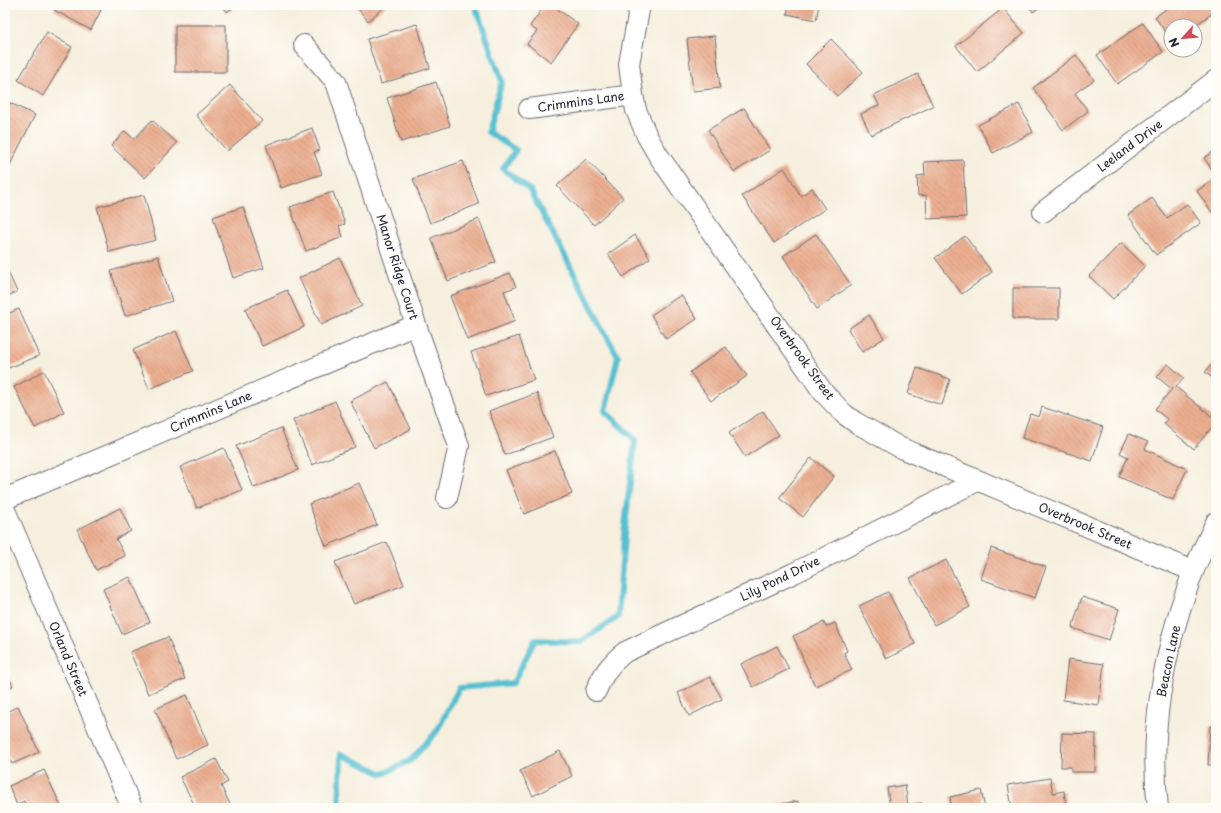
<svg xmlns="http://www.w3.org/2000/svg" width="1221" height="813" font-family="'Playpen Sans',sans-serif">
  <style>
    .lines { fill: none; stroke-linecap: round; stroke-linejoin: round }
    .stream { stroke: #55c0d1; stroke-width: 6 }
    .building { fill: url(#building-back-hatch) }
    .street-casing { stroke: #6c6a74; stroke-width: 22 }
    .street { stroke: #fff; stroke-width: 20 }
    .labels { text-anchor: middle; stroke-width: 3.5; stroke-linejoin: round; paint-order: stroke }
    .street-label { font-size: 12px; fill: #22223b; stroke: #fdfcf7 }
  </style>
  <defs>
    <pattern id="building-back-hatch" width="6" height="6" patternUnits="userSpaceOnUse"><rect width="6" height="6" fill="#ebae90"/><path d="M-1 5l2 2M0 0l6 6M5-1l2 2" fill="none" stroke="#c9957d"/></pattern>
  </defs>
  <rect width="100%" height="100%" fill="#fdfcf7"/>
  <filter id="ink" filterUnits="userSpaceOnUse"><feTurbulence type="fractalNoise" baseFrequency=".025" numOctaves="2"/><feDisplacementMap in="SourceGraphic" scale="8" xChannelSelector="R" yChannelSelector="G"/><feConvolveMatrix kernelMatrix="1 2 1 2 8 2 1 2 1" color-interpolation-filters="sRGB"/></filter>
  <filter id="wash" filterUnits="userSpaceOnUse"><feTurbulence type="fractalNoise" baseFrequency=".012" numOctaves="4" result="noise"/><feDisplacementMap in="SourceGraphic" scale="16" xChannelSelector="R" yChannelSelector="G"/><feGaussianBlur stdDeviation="0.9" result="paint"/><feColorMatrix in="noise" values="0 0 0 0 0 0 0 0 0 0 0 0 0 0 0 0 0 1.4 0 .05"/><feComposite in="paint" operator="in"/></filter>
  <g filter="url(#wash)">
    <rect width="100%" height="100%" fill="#f6efde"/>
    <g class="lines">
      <path class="stream" d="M339,808l2,-54 42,20 28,-14 26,-29 22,-43 54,-5 22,-43 45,2 38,-25 6,-82 11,-95 -30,-29 13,-54 -88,-167 -27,-21 13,-19 -28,-18 14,-51 -27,-76"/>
    </g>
    <g id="blocks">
      <path class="building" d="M57,5h35l9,5 -10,20 -37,-20z
        M222,5h15l-10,7z
        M355,5h32l-19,16z
        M545,5h7l26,19 -27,38 -24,-18 10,-13 -7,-5z
        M789,5h30l-3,15 -29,-6z
        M1028,5h14l-9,7z
        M1172,5h44v6l-22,15h-23v14l-16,-23z
        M1003,8l21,25 -47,39 -21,-26z
        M1143,23l20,29 -46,32 -20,-29z
        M417,24l13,44 -49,16 -14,-45z
        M175,25h51v47h-51z
        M47,32l25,15 -29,49 -25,-16z
        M715,36l5,52 -27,3 -6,-52z
        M831,39l32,33 -26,24 -31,-32z
        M1076,55l18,25 -19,13 13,18 -25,19 -30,-42z
        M918,74l15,32 -62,29 -10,-21 18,-9 -5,-10z
        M436,82l14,44 -49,16 -14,-44z
        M230,85l32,36 -35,30 -31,-36z
        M10,103l25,12 -27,54 -3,-1v-55z
        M1019,104l14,28 -40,21 -15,-28z
        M744,108l26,42 -36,22 -26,-42z
        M152,120l25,23 -32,35 -34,-32 14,-15 9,8z
        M312,128l8,22 -6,2 8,22 -41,14 -15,-43z
        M1216,150v25l-12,-17z
        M586,159l37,39 -29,27 -37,-39z
        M963,160l3,57 -39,2 -1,-24 -8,1 -1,-20 8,-1 -1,-13z
        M463,161l16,43 -49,19 -17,-44z
        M784,168l17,28 11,-8 13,21 -51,34 -32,-47z
        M1216,178v40l-19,-27z
        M333,192l12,32 -6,2 4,11 -37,14 -16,-44z
        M144,195l12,45 -47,12 -12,-45z
        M1152,198l15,20 20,-14 14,19 -45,32 -28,-40z
        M243,207l21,61 -31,10 -20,-61z
        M479,219l17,43 -48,19 -17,-43z
        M816,234l35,51 -34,24 -34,-53z
        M635,235l15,23 -27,19 -15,-23z
        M965,236l27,36 -30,22 -27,-36z
        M1121,243l24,23 -32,33 -24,-23z
        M158,256l14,45 -47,15 -14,-45z
        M340,258l22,48 -41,19 -22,-47z
        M5,265l12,27 -12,5z
        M510,273l6,14 -12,4 11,30 -48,19 -17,-44z
        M1013,288h46v31h-46z
        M287,290l17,37 -42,19 -17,-37z
        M681,295l16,24 -31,20 -15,-24z
        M19,309l20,47 -31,12 -3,-6v-47z
        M869,315l15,23 -22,14 -14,-23z
        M176,331l17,40 -44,18 -16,-39z
        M519,336l15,44 -48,16 -15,-44z
        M726,347l21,29 -36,25 -21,-29z
        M1216,360v21l-11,-9z
        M1168,364l16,14 -8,9 40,33v2l-22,27 -30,-25 4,-4 -13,-11 17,-20 -15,-12z
        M917,368l33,11 -8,26 -34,-11z
        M44,371l20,41 -29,16 -21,-41z
        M388,382l23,47 -37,19 -24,-47z
        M537,393l16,44 -48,18 -16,-44z
        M335,401l20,46 -43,18 -19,-45z
        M1042,407l61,20 -11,34 -70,-23 8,-24 9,3z
        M763,411l16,24 -34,22 -16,-24z
        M281,428l17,42 -44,18 -18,-42z
        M1129,434l19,8 -3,7 42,20 -14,31 -54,-23 9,-20 -8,-4z
        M224,448l18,42 -45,18 -17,-41z
        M555,451l17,43 -48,20 -18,-44z
        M811,458l23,18 -31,41 -24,-19z
        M359,483l18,42 -51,21 -17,-42z
        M120,508l11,23 -15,8 9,17 -29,14 -19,-40z
        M387,542l17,43 -50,19 -19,-42z
        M991,548l55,19 -11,31 -54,-19z
        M946,560l24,47 -36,18 -24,-47z
        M130,577l20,45 -28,12 -19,-45z
        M888,592l27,52 -29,15 -27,-53z
        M1082,597l37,12 -10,31 -37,-12z
        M824,622l2,5 9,-4 12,28 -3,2 8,17 -37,16 -22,-50z
        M168,637l17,42 -37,15 -18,-42z
        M777,646l12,23 -36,18 -12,-23z
        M1068,659l36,5 -5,41 -36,-5z
        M5,670l8,16 -8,4z
        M710,677l12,22 -33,17 -11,-23z
        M187,695l21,50 -32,14 -21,-50z
        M18,706l21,46 -27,12 -7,-15v-36z
        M1210,726l6,1v38h-8z
        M1062,733l34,1 -1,38h-24v-5h-10z
        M560,751l12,25 -39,20 -13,-25z
        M216,759l12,23 -7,4 10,20 -4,2h-31l-16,-31z
        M44,770l18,38h-35l-3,-7 -7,4 -8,-19z
        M1050,778l3,15 11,-2 2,17h-54l-4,-23z
        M905,785l3,20 14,-2 1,5h-33l-3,-20z
        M981,790l4,18h-33l-2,-11z
        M798,801l1,7h-31v-1z
        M863,804v4h-20v-1z"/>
    </g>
  </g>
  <g filter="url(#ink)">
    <use href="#blocks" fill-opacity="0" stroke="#6c6a74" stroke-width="1"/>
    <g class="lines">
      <defs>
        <path id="street" d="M640,5l-11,59 4,31 3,15 11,26 11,19 165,237 21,22 11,8 46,26 292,123
          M304,45l32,37 80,243 43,121 -12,52
          M529,109l104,-14
          M1043,212l173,-132
          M5,499l411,-174
          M5,510l127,298
          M596,691c7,-17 14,-27 29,-39l169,-79 183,-92
          M1158,808c-9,-75 5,-154 31,-225 7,-21 18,-41 27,-61"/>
      </defs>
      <use href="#street" class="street-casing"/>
      <use href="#street" class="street"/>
    </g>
  </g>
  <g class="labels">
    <g class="street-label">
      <text transform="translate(581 102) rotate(-8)" y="4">Crimmins Lane</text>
      <text transform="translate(1130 146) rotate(-37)" y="4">Leeland Drive</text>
      <text transform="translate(397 267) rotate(72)" y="4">Manor Ridge Court</text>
      <text transform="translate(802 358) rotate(54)" y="4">Overbrook Street</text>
      <text transform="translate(211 412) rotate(-23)" y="4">Crimmins Lane</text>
      <text transform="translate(1085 526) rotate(23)" y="4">Overbrook Street</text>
      <text transform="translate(780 579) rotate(-26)" y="4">Lily Pond Drive</text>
      <text transform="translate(68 659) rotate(67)" y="4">Orland Street</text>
      <text transform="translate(1169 661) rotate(-78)" y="4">Beacon Lane</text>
    </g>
  </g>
  <rect width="1221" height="813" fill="none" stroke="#fdfcf7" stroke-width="20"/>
  <g transform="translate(1183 38) rotate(243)"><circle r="19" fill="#fdfcf7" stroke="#a5a5ac"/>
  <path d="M0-3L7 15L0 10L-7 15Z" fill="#d1495b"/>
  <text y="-6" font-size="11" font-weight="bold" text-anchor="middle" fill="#22223b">N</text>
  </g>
</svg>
